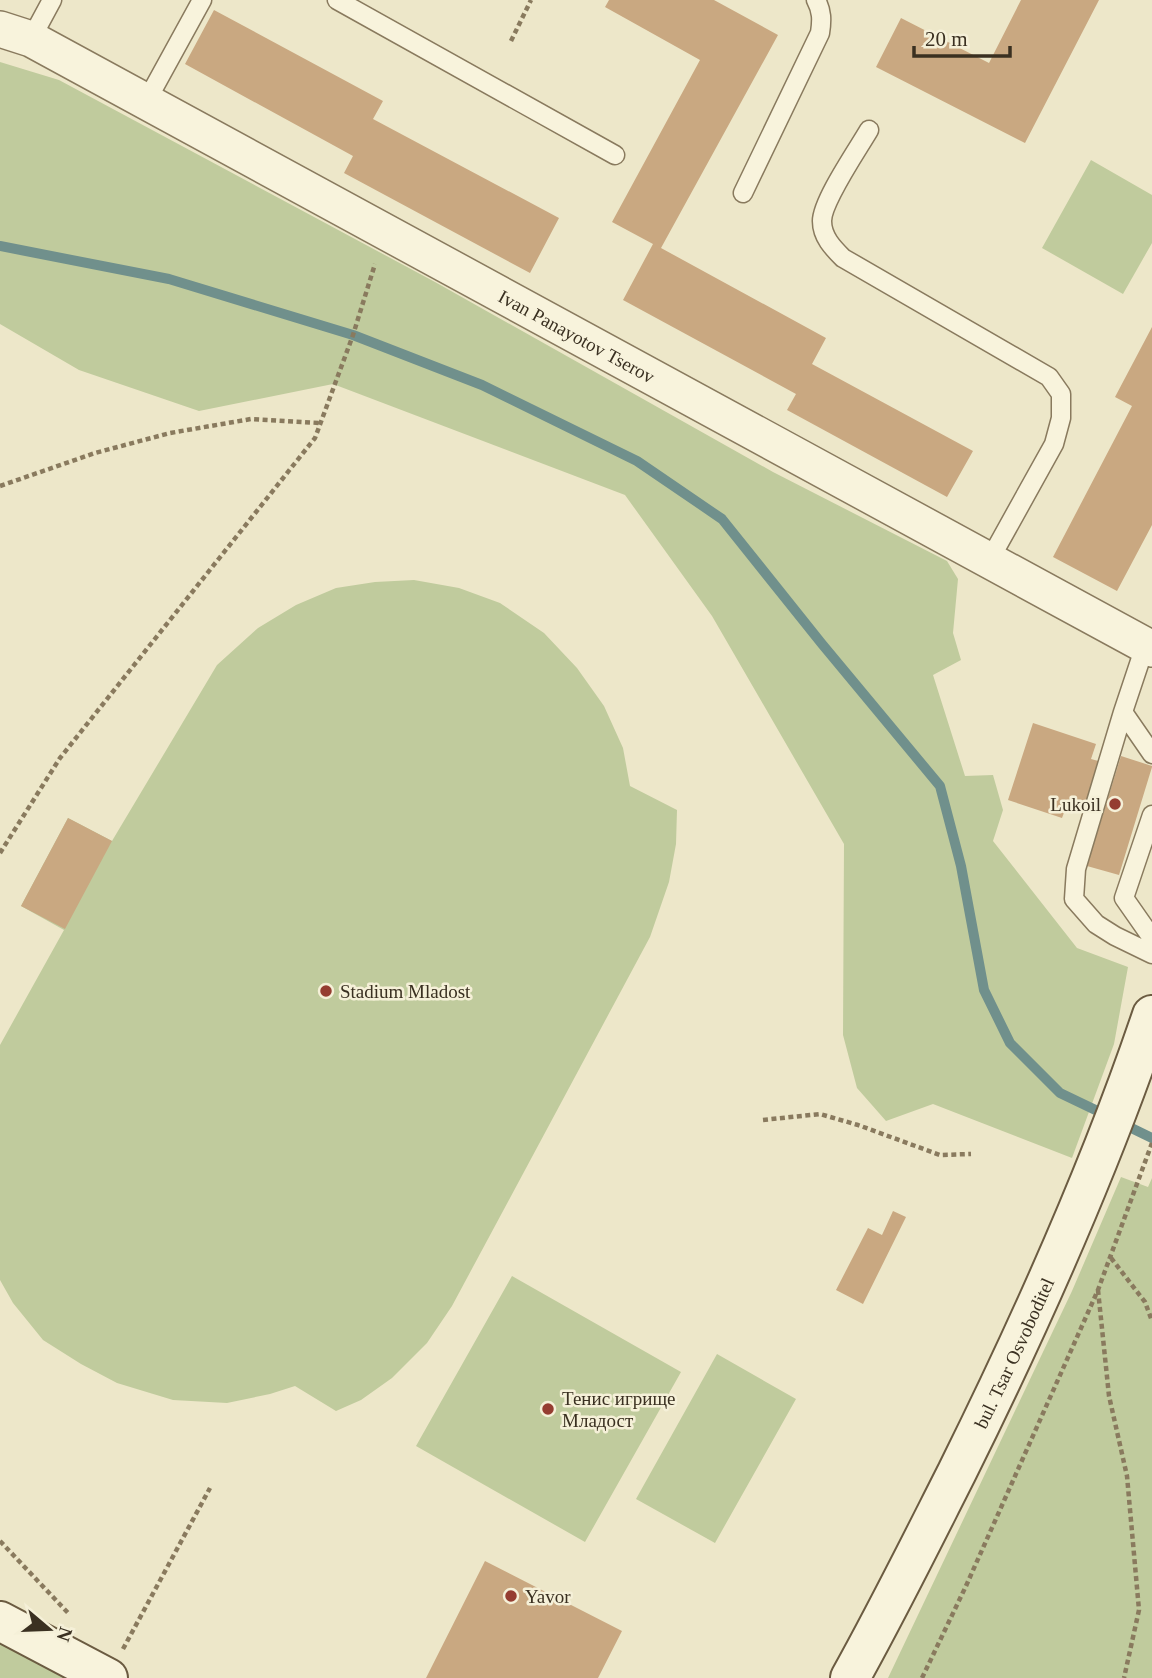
<svg xmlns="http://www.w3.org/2000/svg" width="1152" height="1678" font-family="Georgia,serif">
  <style>
    .green { fill: #c0cb9d }
    .lines { fill: none; stroke-linecap: round; stroke-linejoin: round }
    .stream { stroke: #70908c; stroke-width: 10 }
    .building { fill: #c9a881 }
    .lane-casing { stroke: #897a5e; stroke-width: 21 }
    .street-casing { stroke: #897a5e; stroke-width: 38 }
    .secondary-casing { stroke: #6b5b41; stroke-width: 42 }
    .path { stroke: #897a5e; stroke-width: 4.5; stroke-dasharray: 5 3.5; stroke-linecap: butt }
    .lane { stroke: #f8f3dc; stroke-width: 18 }
    .street { stroke: #f8f3dc; stroke-width: 35 }
    .secondary { stroke: #f8f3dc; stroke-width: 38 }
    .poi-dot { fill: #953d31; stroke: #f5f0d8; stroke-width: 2.5 }
    .labels { text-anchor: middle; stroke-width: 5; stroke-linejoin: round; paint-order: stroke }
    .street-label { font-size: 19px; fill: #3a3021; stroke: #f5f0d8 }
    .poi-label { font-size: 19px; fill: #3a3021; stroke: #f5f0d8; text-anchor: start }
  </style>
  <rect width="100%" height="100%" fill="#ede7c9"/>
  <path class="green" d="M0,62l59,18 376,202 338,190 174,89 11,18 -5,54 8,27 -28,15 32,101 28,-1 10,35 -10,31 84,107 51,19 -14,77 -42,114 -139,-54 -47,17 -29,-33 -14,-53 1,-191 -132,-228 -87,-121 -292,-111 -134,27 -120,-41 -79,-46z
    M1091,160l61,35v48l-29,51 -81,-46z
    M414,580l45,8 41,15 44,30 33,35 27,38 19,42 7,38 47,24 -1,34 -7,38 -19,55 -198,369 -25,37 -35,35 -31,22 -25,11 -41,-25 -25,8 -43,9 -54,-3 -56,-17 -36,-19 -38,-24 -30,-37 -13,-23v-235l64,-115 -43,-24 47,-88 44,23 105,-176 41,-37 38,-23 40,-17 39,-6z
    M1121,1177l27,10 4,-9v500h-264l184,-387z
    M512,1276l169,96 -96,170 -169,-96z
    M717,1354l79,45 -81,144 -79,-44z
    M0,1621l108,57h-108z"/>
  <g class="lines">
    <path class="stream" d="M0,246l169,33 184,56 129,50 155,76 85,58 100,125 118,142 21,80 23,124 26,53 50,50 48,23
      M1121,1123l31,15"/>
  </g>
  <path class="building" d="M609,0h105l64,35 -117,213 165,90 -14,26 161,87 -26,46 -160,-87 9,-16 -173,-94 30,-56 -41,-22 88,-162 -95,-53z
    M1021,0h78l-74,143 -149,-76 25,-49 88,45z
    M214,10l169,91 -10,18 186,99 -29,55 -186,-100 9,-17 -168,-92z
    M1152,327v198l-35,66 -64,-34 79,-151 -17,-9z
    M1033,723l63,21 -5,15 11,3 -16,46 -18,-6 -6,16 -54,-18z
    M1121,756l31,10v1l-33,108 -32,-9z
    M68,818l44,23 -47,88 -44,-23z
    M893,1211l13,6 -43,87 -27,-14 32,-62 14,7z
    M485,1561l137,70 -24,47h-172z"/>
  <g class="lines">
    <defs>
      <path id="lane" d="M337,0l278,155
        M31,39l21,-39
        M146,102l56,-102
        M869,130c-11,19 -47,71 -47,91 0,16 11,27 21,37l206,119 12,17v24l-7,26 -65,117
        M743,193l77,-160c2,-13 2,-22 -4,-33
        M1145,646l-22,66 -47,157 -2,30 22,25 19,12 37,18
        M1123,712l29,42
        M1152,815l-28,83 28,40"/>
      <g id="street">
        <path id="s1" d="M0,29l31,10 1121,610"/>
      </g>
      <g id="secondary">
        <path d="M0,1621l108,57"/>
        <path id="s2" d="M850,1678c38,-68 72,-137 107,-206 74,-149 142,-300 195,-457"/>
      </g>
    </defs>
    <use href="#lane" class="lane-casing"/>
    <use href="#street" class="street-casing"/>
    <use href="#secondary" class="secondary-casing"/>
    <path class="path" d="M511,41l20,-41
      M0,486l95,-33 75,-20 81,-14 69,4
      M0,853l60,-95 255,-320 38,-103 22,-71
      M763,1120l57,-6 38,11 82,30 31,-1
      M1111,1258l34,44 7,19
      M1098,1290l11,106 18,80 12,134 -15,68
      M0,1541l70,74
      M123,1649l87,-161
      M922,1678l44,-92 132,-296 54,-147"/>
    <use href="#lane" class="lane"/>
    <use href="#street" class="street"/>
    <use href="#secondary" class="secondary"/>
  </g>
  <g class="poi-dot">
    <circle cx="1115" cy="804" r="7"/>
    <circle cx="326" cy="991" r="7"/>
    <circle cx="548" cy="1409" r="7"/>
    <circle cx="511" cy="1596" r="7"/>
  </g>
  <g class="labels">
    <g class="street-label">
      <text dy="7" stroke="none"><textPath href="#s1" startOffset="654">Ivan Panayotov Tserov</textPath></text>
      <text dy="7" stroke="none"><textPath href="#s2" startOffset="364">bul. Tsar Osvoboditel</textPath></text>
    </g>
    <g class="poi-label">
      <text x="1101" y="811" text-anchor="end">Lukoil</text>
      <text x="340" y="998">Stadium Mladost</text>
      <text x="562" y="1405">Тенис игрище<tspan x="562" dy="22">Младост</tspan></text>
      <text x="525" y="1603">Yavor</text>
    </g>
  </g>
  <g transform="translate(49 1629) rotate(109)" stroke="#f5f0d8" stroke-width="5" paint-order="stroke">
  <path d="M0-5L12 26L0 18L-12 26Z" fill="#3a3021"/>
  <text y="-10" font-size="19" font-weight="bold" text-anchor="middle" fill="#3a3021">N</text>
  </g>
  <path d="M914 46v10h96v-10" fill="none" stroke="#3a3021" stroke-width="3.5"/>
  <text x="925" y="46" font-size="21" fill="#3a3021" stroke="#f5f0d8" stroke-width="5" paint-order="stroke">20 m</text>
</svg>
